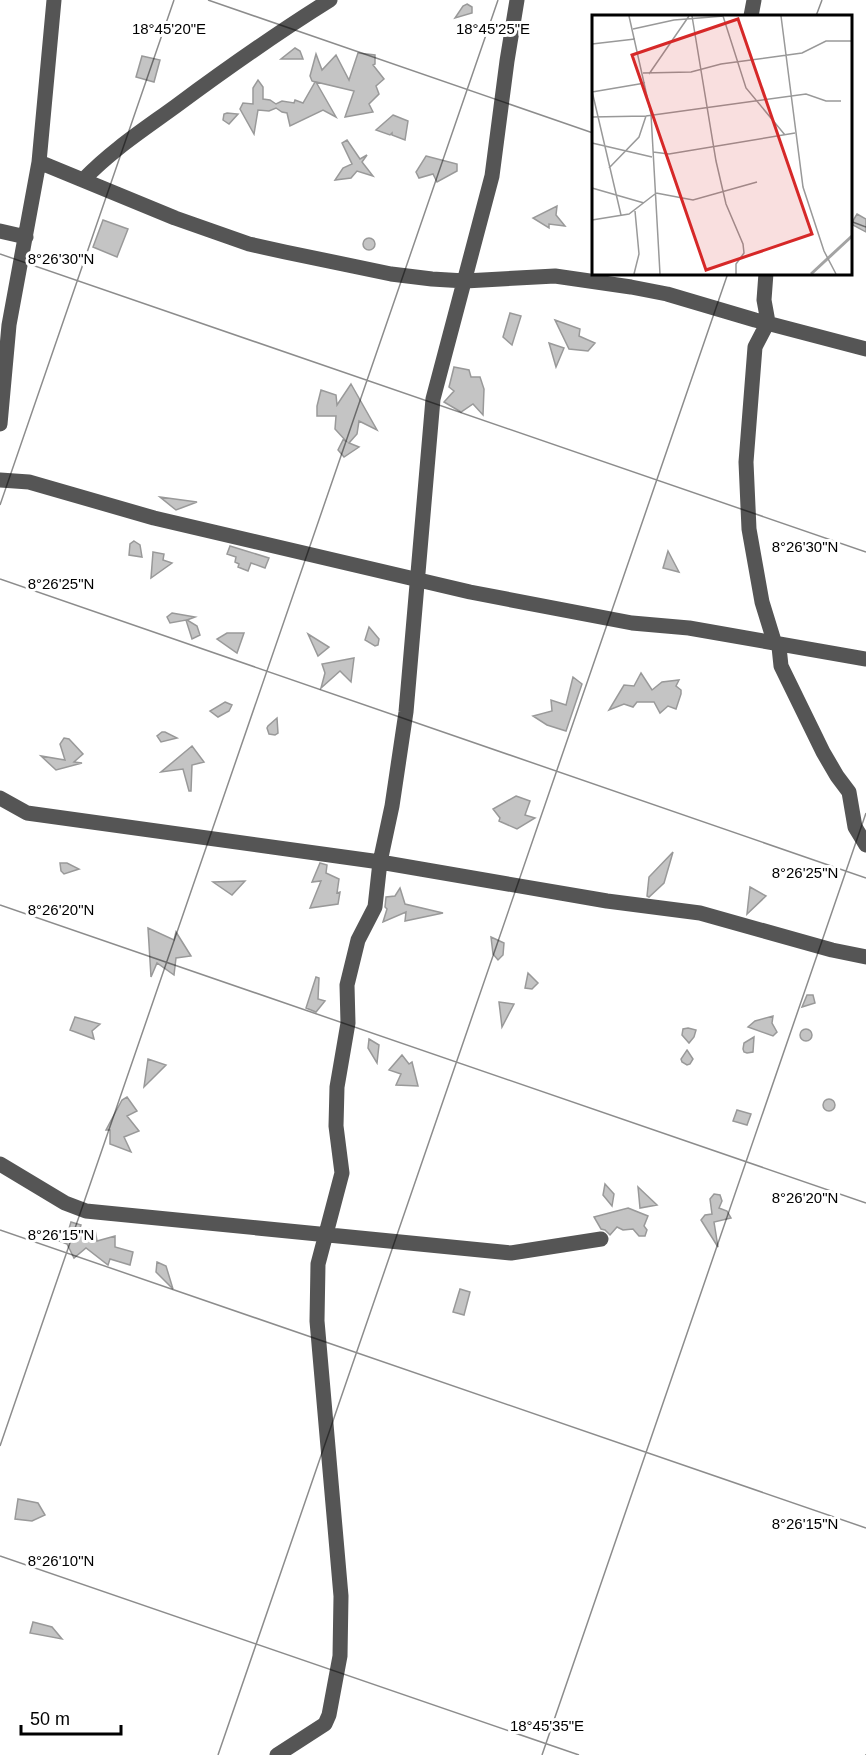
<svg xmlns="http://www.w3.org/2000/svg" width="866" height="1755" font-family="Arial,sans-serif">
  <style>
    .building { fill: #c4c4c4; stroke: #999; stroke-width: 1.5 }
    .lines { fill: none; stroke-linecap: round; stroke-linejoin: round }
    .minor { stroke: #555; stroke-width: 15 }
    .ticks { fill: none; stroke: #000; stroke-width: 1.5; stroke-opacity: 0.45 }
    .inset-river { fill: none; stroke: #a3a3a3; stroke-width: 3 }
    .inset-road { fill: none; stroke: #999; stroke-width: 1.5 }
    .view { fill: #d62828; fill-opacity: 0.15; stroke: #d62828; stroke-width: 3 }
    .inset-edge { fill: none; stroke: #000; stroke-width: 3 }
    .ticks-label { font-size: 15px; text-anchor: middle; fill: #000; stroke: #fff; stroke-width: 6; stroke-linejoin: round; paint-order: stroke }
  </style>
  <rect width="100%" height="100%" fill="#fff"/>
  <path class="building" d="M467,4l5,3v6l-17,5 8,-12z
    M295,48l5,3 3,8h-22z
    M358,53l17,2v9l-2,1 11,14 -8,7 3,8 -10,10 4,8 -28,5 9,-26 -38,-9 20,35 -13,-7 -33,16 -3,-13 -5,-1 -6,-4 -7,3 -11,-1 -4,24 -14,-25 3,-6 10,1v-16l5,-8 5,7v12l7,1 6,4 6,-3 12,2 1,-3 8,3 12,-21 -3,-1 -2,-5 6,-22 6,16 14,-15 13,25z
    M142,56l18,4 -6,22 -18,-5z
    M227,113l11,1 -9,10 -6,-4 1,-6z
    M393,115l15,6 -3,19 -13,-5v-2l-2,2 -14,-5z
    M347,140l13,19 7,-4 -5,7 11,14 -16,-5 -6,7 -16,2 8,-12 9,-4 -10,-21z
    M426,156l31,8v7l-20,11 -4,-8 -14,4 -3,-6z
    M557,206l-1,9 9,11 -16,-2v4l-16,-10z
    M857,214l9,5v13l-15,-8z
    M103,220l25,9 -11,28 -24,-10z
    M363 244a6 6 0 1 1 12 0a6 6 0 1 1-12 0Z
    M510,313l11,3 -9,29 -9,-8z
    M555,320l25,9 -1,7 16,7 -7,8 -19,-2z
    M549,343l15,5 -8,19z
    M454,367l15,3 2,7h9l4,12 -1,26 -10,-11 -12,8 -17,-10 10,-11 -5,-4z
    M351,384l26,46 -18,-9 -2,13 -8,9 10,4 -15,10 -6,-7 5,-10 3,1 -11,-12 1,-13h-19v-10l4,-16 15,5 1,10z
    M160,497l37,5 -21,8z
    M134,541l6,4 2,12 -13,-2 1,-11z
    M230,546l39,12 -4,10 -14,-5 -3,8 -10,-4 1,-3 -4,-2 1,-5 -9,-3z
    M668,551l11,21 -16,-4z
    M153,552l11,2 -1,6 9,3 -21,15z
    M172,613l23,4 -8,3 10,6 3,9 -8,4 -6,-19 -16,3 -3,-6z
    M369,627l10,12 -1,6 -3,1 -10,-6z
    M227,633h17l-7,20 -20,-14z
    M308,634l21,13 -11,9z
    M354,658l-3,24 -11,-11 -19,17 4,-15 -3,-9z
    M641,673l11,17 10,-8 17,-2 -3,6 5,4v4l-5,15 -8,-3 -8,7 -6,-11h-17l-4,5 -9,-3 -15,6 15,-25 10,1z
    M573,677l9,7 -16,47 -19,-6 -14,-9 19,-5 -1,-11 15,5z
    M225,702l7,3 -3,6 -11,6 -8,-6z
    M277,718l1,15 -3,2 -6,-1 -2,-6 1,-2z
    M162,732h3l12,6 -16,4 -4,-6z
    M64,738l5,1 14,15 -9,8 8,1 -26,7 -15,-14 24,4 -5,-16z
    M192,746l12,16 -12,3 -1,26h-2l-6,-22 -22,3z
    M516,796l14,5 -5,14 10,3 -18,11 -18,-8 1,-3 -7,-9z
    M673,852l-9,31 -15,14 -2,-1 2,-19z
    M60,863h7l12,6 -15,5 -3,-3z
    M320,863l7,2 -1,8 13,6 -2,14 3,-1 -2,12 -28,4 11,-27 -9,1z
    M245,881l-13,14 -19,-13z
    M750,887l16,9 -19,18z
    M400,888l5,16 38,9 -38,8 1,-9 -23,10 4,-13 -2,-2 1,-10 9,-1z
    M148,928l26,12 2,-8 15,24 -15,2 -2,17 -17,-12 -6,14z
    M491,937l13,6 -1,12 -5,5 -5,-6z
    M528,973l10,10 -6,6 -7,-1z
    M316,977l3,1 -1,21 7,2 -9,11 -10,-4z
    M807,995h6l2,8 -13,4z
    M499,1002l15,2 -12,23z
    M773,1016l-1,7 5,9 -4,4 -25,-9 7,-6z
    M75,1017l25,7 -8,7 2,8 -24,-9z
    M688,1028l8,2 -2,7 -5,6 -7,-8 1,-6z
    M800 1035a6 6 0 1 1 12 0a6 6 0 1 1-12 0Z
    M754,1037l-1,15 -6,1 -3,-1 -1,-3 1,-6z
    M369,1039l10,6 -2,18 -9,-15z
    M687,1050l6,9 -3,5 -3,1 -5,-3 -1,-3z
    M402,1055l7,9 3,-2 6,24 -22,-1 5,-11 -12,-4z
    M148,1059l18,6 -22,22z
    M127,1097l10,14 -10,5 12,15 -15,6 7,15 -21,-8v-14h-4l16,-30z
    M823 1105a6 6 0 1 1 12 0a6 6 0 1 1-12 0Z
    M737,1110l14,4 -4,11 -14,-4z
    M605,1184l9,10 -2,12 -9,-11z
    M638,1187l19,18 -17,3z
    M714,1194l6,1 2,6 -3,7 8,3 4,7 -17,4 4,25 -17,-27 4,-5 7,-1 -2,-15z
    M628,1208l20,8 -4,10 3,4 -2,6h-6l-6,-7 -10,1 -6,-3 -7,8 -5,-5 -4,-1 -7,-12z
    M71,1222l10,3 -1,3 15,2 2,11 18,-5v11l18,5 -3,13 -20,-6 -2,6 -22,-17 -12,10 -7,-14 -10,-4 4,-11 7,3z
    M157,1262l9,4 7,23 -17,-17z
    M460,1289l10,3 -6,23 -11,-3z
    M18,1499l20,4 7,12 -13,6 -17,-2z
    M33,1622l19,5 10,12 -32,-6z"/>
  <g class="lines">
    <path class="minor" d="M751,16l3,-16
      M39,162l136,56 74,26 36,8 106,22 41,5 33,2 90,-5 76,11 36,7 88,26 111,29
      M83,180c29,-30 60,-50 93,-74 50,-37 101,-73 154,-106
      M0,231l26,6
      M766,273l-2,27 4,22 -13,25 -9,115 3,67 13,73 12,39 5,6 2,19 42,86 14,24 12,16 6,35 11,18
      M0,424l9,-99 30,-163 15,-162
      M0,480l29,2 125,36 316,74 162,31 57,5 177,31
      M0,798l27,15 353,49 227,39 93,12 132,37 34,7
      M0,1164l65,39 21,8 425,42 90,-14
      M277,1755l48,-31 4,-9 11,-59 1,-60 -24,-275 1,-57 24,-91 -6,-47 1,-39 11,-64 -1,-38 11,-45 17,-33 5,-45 12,-56 14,-94 27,-313 59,-223 15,-115 10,-61"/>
  </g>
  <path class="ticks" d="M208,0l385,133M816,16l6,-16M850,221l16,6M0,254l866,298M0,505l174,-505M0,579l866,299M0,905l866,298M0,1230l866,298M0,1446l498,-1446M0,1556l579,199M218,1755l510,-1482M542,1755l324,-942M866,1755v-1"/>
  <g transform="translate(592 15)">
    <rect width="260" height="260" fill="#fff"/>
    <path class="inset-river" d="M219,259l41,-38"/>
    <path class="inset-road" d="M37,1l22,98 9,160M100,1l24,145 10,43 17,40 1,9 -8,11v10M131,1l23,72 39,47M189,1l22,171 21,64 12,23M41,14l41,-9 50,-4M0,29l43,-5M51,58l48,-1 30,-8 81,-11 24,-12h26M57,59l40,-58M0,76l29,124M0,77l53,-9M0,102l54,-1 160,-22 20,7h15M0,128l60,14M61,137l16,2 126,-21M17,153l30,-31 7,-21M0,173l52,15M64,178l37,7 64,-18M0,205l37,-6 26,-20M42,259l5,-20 -4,-43"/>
    <path class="view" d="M146,4l74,215 -106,36 -74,-215z"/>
    <rect width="260" height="260" class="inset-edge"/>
  </g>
  <g class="ticks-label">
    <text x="493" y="34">18°45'25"E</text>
    <text x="169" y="34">18°45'20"E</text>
    <text x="61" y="264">8°26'30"N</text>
    <text x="805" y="552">8°26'30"N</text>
    <text x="61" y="589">8°26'25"N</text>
    <text x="805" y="878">8°26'25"N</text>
    <text x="61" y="915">8°26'20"N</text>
    <text x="805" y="1203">8°26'20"N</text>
    <text x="61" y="1240">8°26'15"N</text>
    <text x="805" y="1529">8°26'15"N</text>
    <text x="61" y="1566">8°26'10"N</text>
    <text x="547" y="1731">18°45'35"E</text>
  </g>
  <path d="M21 1725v9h100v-9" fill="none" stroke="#000000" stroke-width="3"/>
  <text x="30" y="1725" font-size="18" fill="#000000" stroke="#ffffff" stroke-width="4.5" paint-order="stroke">50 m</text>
</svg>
